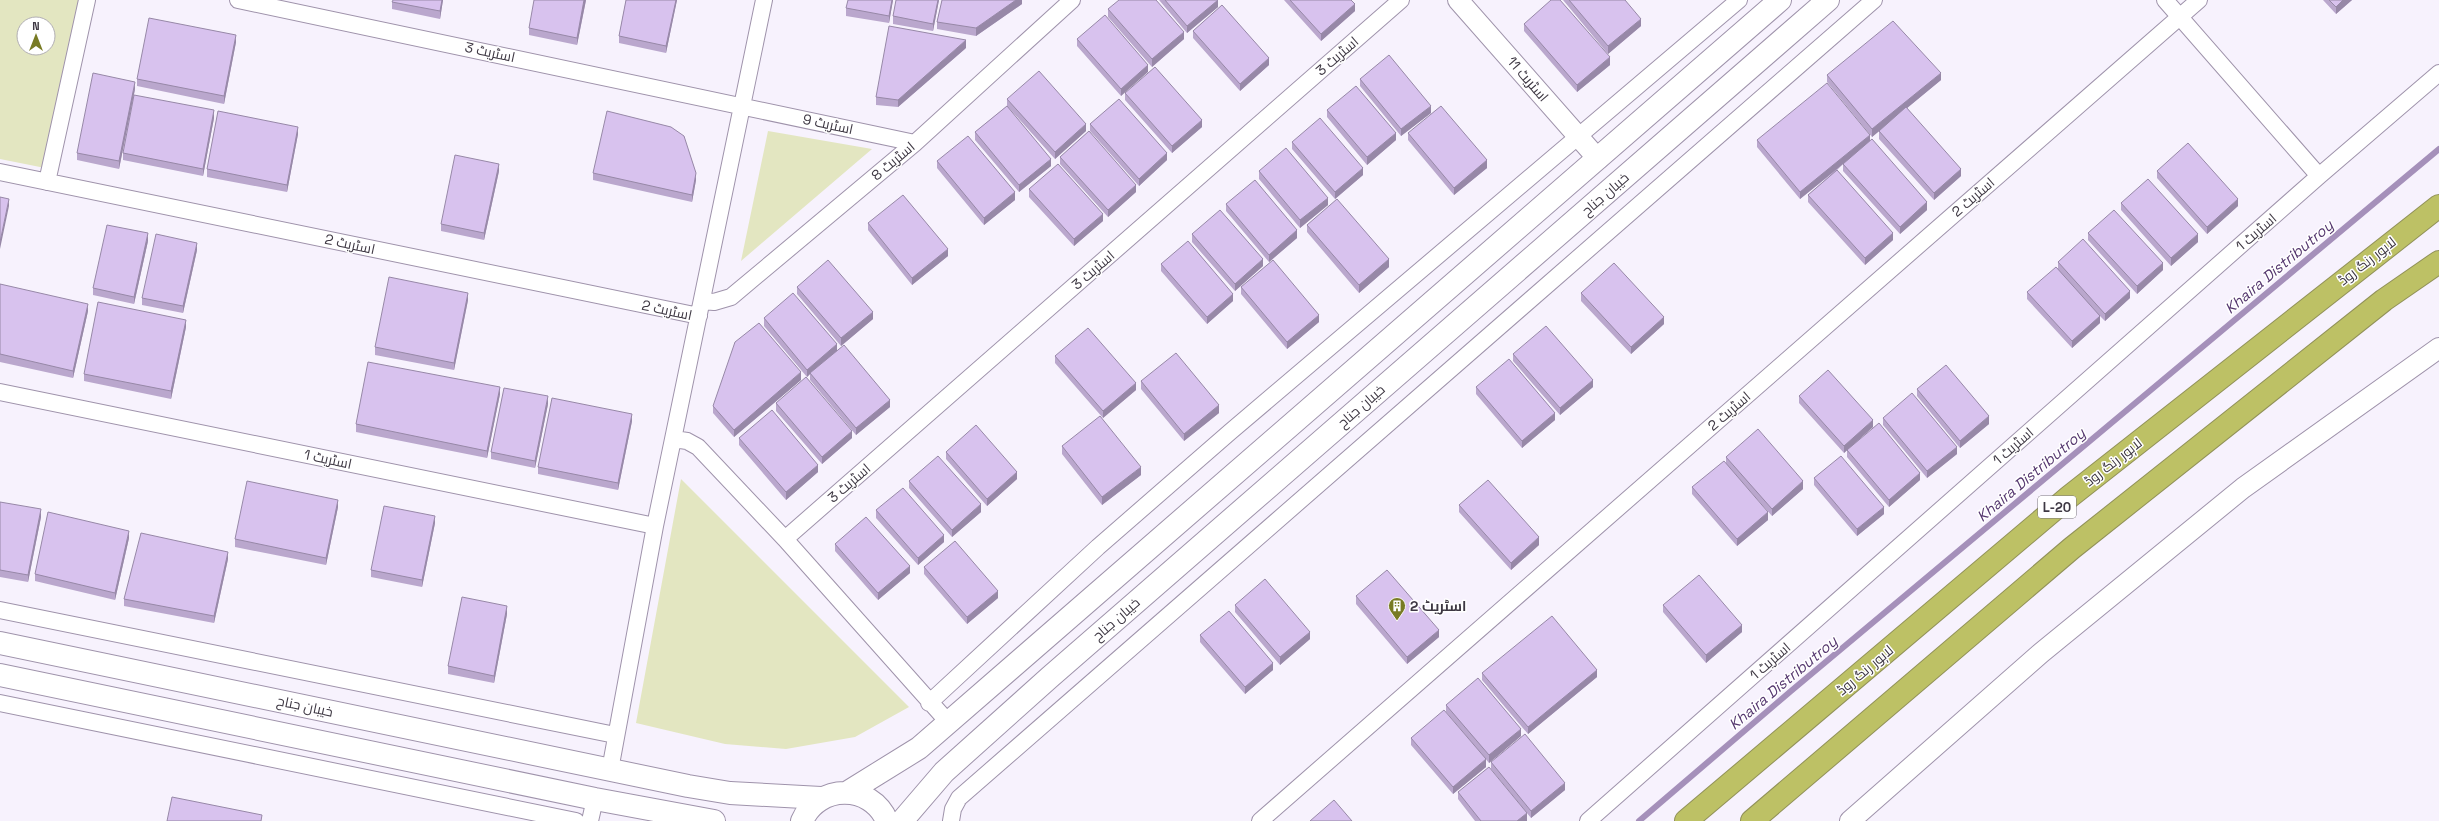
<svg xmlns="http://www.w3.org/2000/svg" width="2439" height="821" font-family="'Space Grotesk',Cairo,sans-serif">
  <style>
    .green { fill: #e3e6c1; fill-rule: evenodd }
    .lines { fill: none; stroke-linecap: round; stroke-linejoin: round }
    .stream { stroke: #a590ba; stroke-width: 6 }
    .minor-casing { stroke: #9f93ab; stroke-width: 18 }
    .tertiary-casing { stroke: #9f93ab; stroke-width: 22 }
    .secondary-casing { stroke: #9f93ab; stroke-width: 24 }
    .motorway-casing { stroke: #919159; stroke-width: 24 }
    .minor { stroke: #fff; stroke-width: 16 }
    .tertiary { stroke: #fff; stroke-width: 20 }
    .secondary { stroke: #fff; stroke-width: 22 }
    .motorway { stroke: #bdc165; stroke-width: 22 }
    .wall { fill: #baa7cd }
    .shaded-wall { fill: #9788a7 }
    .building { fill: #d8c2ee; stroke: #9788a7 }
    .labels { text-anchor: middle; stroke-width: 3; stroke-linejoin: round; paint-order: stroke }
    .shield { fill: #fff; stroke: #78747b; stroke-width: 1 }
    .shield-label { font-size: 13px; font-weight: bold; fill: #3e3843 }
    .street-label { font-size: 14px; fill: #3e3843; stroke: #fff }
    .poi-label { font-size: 14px; font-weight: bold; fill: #3e3843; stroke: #fff; text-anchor: start }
    .water-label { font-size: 15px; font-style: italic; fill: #54366e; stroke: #fff }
  </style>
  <rect width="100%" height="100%" fill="#f7f2fd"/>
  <path class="green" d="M0,0h80l-35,168 -45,-9zM24,24h24v24h-24z
    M768,131l104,18 -131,112z
    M681,479l228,228 -54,30 -69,12 -61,-5 -89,-21z"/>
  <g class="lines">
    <path class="stream" d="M1639,821l152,-130 648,-542"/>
    <defs>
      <path id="minor" d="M238,0l677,143
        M2165,0l154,176
        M0,172l699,144
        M47,182l40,-182
        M703,301l11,1 17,-5 184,-154 157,-143
        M0,392l655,134
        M674,439l13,2 11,6 87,92 163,183
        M785,539l616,-539
        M0,610l615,125
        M0,703l576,118
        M929,703l169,-156 132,-115 509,-432
        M610,770l45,-244 109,-526
        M590,821l5,-22
        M951,821l2,-12 6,-11 915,-798
        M1260,821l939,-821
        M1588,821l731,-645 120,-103"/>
      <path id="tertiary" d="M1458,0l140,159
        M1850,821l191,-168 202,-165 196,-140"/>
      <path id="secondary" d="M0,643l688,143 42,7 91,5
        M0,675l595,124 119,22
        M848,792l71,-44 861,-748
        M802,821c16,-37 69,-38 85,0
        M902,821l42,-49 106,-95 778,-677"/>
      <path id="motorway" d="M1686,821l383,-324 370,-291
        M1752,821l320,-273 312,-248 55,-38"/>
    </defs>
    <use href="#minor" class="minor-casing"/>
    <use href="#tertiary" class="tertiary-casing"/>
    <use href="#secondary" class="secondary-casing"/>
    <use href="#motorway" class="motorway-casing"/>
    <use href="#minor" class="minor"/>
    <use href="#tertiary" class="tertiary"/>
    <use href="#secondary" class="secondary"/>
    <use href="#motorway" class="motorway"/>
  </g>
  <path class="wall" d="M443,0l-3,19 -48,-10v-7z
    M586,0l-9,45 -48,-10v-7z
    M626,0h51l-11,53 -47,-10v-7z
    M893,0l-4,23 -43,-7v-8z
    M939,0l-6,31 -40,-7v-8z
    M942,0h80v4l-46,32 -39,-7v-7z
    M1159,0h59v7l-31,26z
    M1284,0h67l4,11 -34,30z
    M1563,0h62l16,26 -33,28z
    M2323,0h29l-16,14z
    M1108,9l76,30 -32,28 -44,-50z
    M1524,24l86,41 -33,27 -53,-61z
    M1193,31l76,34 -29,26 -47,-53z
    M1077,39l71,26 -27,31 -44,-50z
    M236,42l-12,62 -87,-18v-7z
    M966,48l-68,59 -22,-2v-8z
    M1827,75l114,5 -34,28 54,68 -27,24 -55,-61v-8l6,-5 -13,11 -45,-55z
    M1360,79l71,34 -30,23 -41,-50z
    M135,89l-16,80 -42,-9v-7z
    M1125,93l77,34 -30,26 -47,-53z
    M1007,99l79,32 -31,28 -47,-52 43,59 -32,26 -44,-52v-8l32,-26z
    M1327,110l69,30 -29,25 -40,-48z
    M214,118l-11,58 -80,-16v-7z
    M1090,124l77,36 -28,26 -49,-55z
    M1408,133l79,35 -33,27 -46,-55z
    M298,134l-11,58 -80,-15v-8z
    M1757,140h113l57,70 -27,24 -57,-63v-7l-6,6 56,70 -28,25 -57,-63v-7l26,-23 -34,27 -43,-52z
    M1292,142l71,33 -28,24 -43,-50z
    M1060,157l76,35 -28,25 -48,-53z
    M937,161l78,39 -31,25 -47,-57z
    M499,171l-15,69 -43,-9v-7z
    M1259,171l69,34 -28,23 -41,-49z
    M2157,171l81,35 -31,28 -50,-56z
    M593,173l103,7 -4,22 -99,-22z
    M1029,189l74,32 -29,25 -45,-49z
    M2121,203l77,39 -27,24 -50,-56z
    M1226,204l71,34 -28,24 -43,-51z
    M868,223l80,33 -36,29 -44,-55z
    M1307,225l82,42 -30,26 -52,-61z
    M2088,233l75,37 -26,24 -49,-54z
    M1192,234l71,32 -28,25 -43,-49z
    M148,241l-14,63 -41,-9v-7z
    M197,250l-14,63 -41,-8v-7z
    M2058,262l72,36 -25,23 -5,-5v7l-28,25 -45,-49v-7l31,-24z
    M1161,264l72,37 -26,23 -46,-53z
    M0,284l88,27 -15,67 -73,-16z
    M797,287l76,32 -32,27 -44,-52z
    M1241,287l78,35 -32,27 -46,-55z
    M1581,293l83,31 -33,30 -50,-53z
    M468,300l-14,70 -79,-15v-8z
    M764,318l73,32 53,57 -34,28 -46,-55v-6l-3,3 -43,-51z
    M186,327l-15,72 -87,-18v-7z
    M1513,354l80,33 -33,28 -47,-54z
    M1055,356l81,34 -33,28 -48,-55z
    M801,380l-67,57 -21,-24v-7z
    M1141,381l78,32 -35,28 -43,-52z
    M1476,387l79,33 -33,28 -46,-54z
    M1917,389l72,35 -29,24 -43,-52z
    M500,394l-13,64 -131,-26v-8z
    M1799,396l74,31 -16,14 63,39 -31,27 -42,-50v-7l-3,3 -45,-50z
    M776,403l76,35 -30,26 -46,-53z
    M548,404l-13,64 -44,-9v-7z
    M1883,418l74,36 -30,24 -44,-53z
    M632,421l-14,69 -80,-16v-7z
    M739,438l79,34 -32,28 -47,-55z
    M1062,446l79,29 -39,30 -40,-51z
    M946,452l71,27 -30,27 -41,-47z
    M1726,457l77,32 -31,27 -46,-52z
    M1814,478l70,36 -27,22 -43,-51z
    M909,481l72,31 -29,25 -43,-49z
    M1692,487l76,33 -31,26 -45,-52z
    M0,502l41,15 -13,65 -28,-5z
    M1459,505l80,40 -28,25 -52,-58z
    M338,507l-12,58 -91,-18v-8z
    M876,510l68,32 -26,23 -42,-47z
    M435,523l-13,64 -51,-10v-7z
    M129,538l-14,62 -80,-19v-7z
    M835,544l75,29 -32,27 -43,-49z
    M228,559l-14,64 -90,-17v-7z
    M924,567l74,31 -31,26 -43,-50z
    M1356,596l83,41 -32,27 -51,-60z
    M1235,605l75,34 -30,26 -45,-53z
    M1663,605l79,27 -36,31 -43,-51z
    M507,614l-13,69 -46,-9v-8z
    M1200,635l73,35 -28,24 -45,-52z
    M1482,673l115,4 -69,57 -46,-54z
    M1446,705l75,31 -32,27 -43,-51z
    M1411,738l75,29 -33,27 -42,-49z
    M1491,762l74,28 -34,28 -40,-49z
    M1458,792l69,29h-52l-17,-22z"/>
  <path class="shaded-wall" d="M442,0h1l-3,19v-8z
    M584,0h2l-9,45v-7z
    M676,0h1l-11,53v-7z
    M892,0h1l-4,23v-7z
    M938,0h1l-6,31v-7z
    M1016,0h6v4l-46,32v-8z
    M1218,0v7l-31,26v-7z
    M2343,0h9l-16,14v-7z
    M1355,4v7l-34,30v-7z
    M1641,19v7l-33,28v-8z
    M1184,32v7l-32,28v-8z
    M236,35v7l-12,62v-8z
    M966,40v8l-68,59v-7z
    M1610,57v8l-33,27v-7z
    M1269,58v7l-29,26v-7z
    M1148,65v7l-27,24v-7z
    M1941,73v7l-69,57v-8z
    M135,82v7l-16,80v-8z
    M1431,106v7l-30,23v-7z
    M214,110v8l-11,58v-7z
    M1202,120v7l-30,26v-7z
    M1086,124v7l-31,28v-7z
    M298,127v7l-11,58v-7z
    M1396,133v7l-29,25v-8z
    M1870,135v7l-70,57v-7z
    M1167,153v7l-28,26v-7z
    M1051,159v7l-32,26v-7z
    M1487,160v8l-33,27v-7z
    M499,164v7l-15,69v-7z
    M1363,168v7l-28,24v-7z
    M1961,169v7l-27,24v-7z
    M696,173v7l-4,22v-7z
    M1136,185v7l-28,25v-7z
    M1015,192v8l-31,25v-7z
    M1328,198v7l-28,23v-8z
    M9,199v7l-9,43v-7z
    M2238,199v7l-31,28v-7z
    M1927,202v8l-27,24v-7z
    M1103,214v7l-29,25v-7z
    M1297,230v8l-28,24v-7z
    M148,233v8l-14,63v-7z
    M1893,233v7l-28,25v-7z
    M2198,234v8l-27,24v-8z
    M197,243v7l-14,63v-7z
    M948,249v7l-36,29v-7z
    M1263,259v7l-28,25v-7z
    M1389,259v8l-30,26v-8z
    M2163,263v7l-26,24v-8z
    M2130,291v7l-25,23v-7z
    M468,293v7l-14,70v-7z
    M1233,294v7l-26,23v-7z
    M88,304v7l-15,67v-7z
    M873,312v7l-32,27v-8z
    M1319,315v7l-32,27v-7z
    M2100,316v7l-28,25v-7z
    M1664,317v7l-33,30v-7z
    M186,320v7l-15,72v-8z
    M837,344v7l-27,22v1l-3,3v-7z
    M801,372v8l-67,57v-7z
    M1593,380v7l-33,28v-7z
    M1136,383v7l-33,28v-7z
    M500,387v7l-13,64v-7z
    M548,396v8l-13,64v-7z
    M890,400v7l-34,28v-7z
    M1219,405v8l-35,28v-7z
    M1555,413v7l-33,28v-7z
    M632,414v7l-14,69v-7z
    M1989,416v8l-29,24v-7z
    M1873,420v7l-29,26v-7z
    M852,431v7l-30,26v-7z
    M1957,447v7l-30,24v-7z
    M818,465v7l-32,28v-8z
    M1141,467v8l-39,30v-8z
    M1017,472v7l-30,27v-7z
    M1920,473v7l-31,27v-7z
    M1803,481v8l-31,27v-7z
    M338,500v7l-12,58v-7z
    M981,504v8l-29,25v-7z
    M1884,507v7l-27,22v-7z
    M41,509v8l-13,65v-7z
    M1768,512v8l-31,26v-7z
    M435,516v7l-13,64v-7z
    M129,531v7l-14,62v-7z
    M944,535v7l-26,23v-7z
    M1539,537v8l-28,25v-7z
    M228,552v7l-14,64v-7z
    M910,566v7l-32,27v-7z
    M998,591v7l-31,26v-7z
    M507,606v8l-13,69v-7z
    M1742,625v7l-36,31v-8z
    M1439,630v7l-32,27v-7z
    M1310,632v7l-30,26v-8z
    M1273,663v7l-28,24v-7z
    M1597,670v7l-69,57v-7z
    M1521,729v7l-32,27v-8z
    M1486,759v8l-33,27v-7z
    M1565,783v7l-34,28v-7z
    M1527,813v8h-10z"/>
  <path class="building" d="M393,0h49l-2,11 -48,-9z
    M534,0h50l-7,38 -48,-10z
    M626,0h50l-10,46 -47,-10z
    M848,0h44l-3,16 -43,-8z
    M896,0h42l-5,24 -40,-8z
    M942,0h74l-40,28 -39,-6z
    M1119,0h37l28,32 -32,27 -44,-50z
    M1165,0h53l-31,26z
    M1290,0h61l4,4 -34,30z
    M1551,0h9l50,57 -33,28 -53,-61z
    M1569,0h56l16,19 -33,27z
    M2329,0h14l-7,7z
    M1222,5l47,53 -29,26 -47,-53z
    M1105,15l43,50 -27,24 -44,-50z
    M149,18l87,17 -12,61 -87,-17z
    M1893,21l48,52 -69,56 -45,-54z
    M889,26l77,14 -68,60 -22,-3z
    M1389,55l42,51 -30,23 -41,-50z
    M1155,67l47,53 -30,26 -47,-53z
    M1039,71l47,53 -31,28 -48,-53z
    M93,73l42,9 -16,79 -42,-8z
    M1827,83l43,52 -70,57 -43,-52z
    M1356,86l40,47 -29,24 -40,-47z
    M134,95l80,15 -11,59 -80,-16z
    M1119,99l48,54 -28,26 -49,-55z
    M1007,106l44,53 -32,26 -44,-53z
    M1441,106l46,54 -33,28 -46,-55z
    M1906,107l55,62 -27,24 -55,-62z
    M218,111l80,16 -11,58 -80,-16z
    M607,111l64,16 13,9 12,37 -4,22 -99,-22z
    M1320,118l43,50 -28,24 -43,-50z
    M1089,131l47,54 -28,25 -48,-53z
    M968,136l47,56 -31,26 -47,-57z
    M1872,139l55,63 -27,25 -57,-63z
    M2188,143l50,56 -31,28 -50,-56z
    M1286,148l42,50 -28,22 -41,-49z
    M455,155l44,9 -15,69 -43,-9z
    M1058,164l45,50 -29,25 -45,-50z
    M1837,170l56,63 -28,25 -57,-63z
    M2148,179l50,55 -27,24 -50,-55z
    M1255,180l42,50 -28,25 -43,-51z
    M903,195l45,54 -36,29 -44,-55z
    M0,197l9,2 -9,43z
    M1337,199l52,60 -30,26 -52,-60z
    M1220,210l43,49 -28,25 -43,-50z
    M2114,210l49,53 -26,23 -49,-53z
    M107,225l41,8 -14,64 -41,-9z
    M156,234l41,9 -14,63 -41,-8z
    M2083,239l47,52 -25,23 -47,-52z
    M1188,241l45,53 -26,23 -46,-53z
    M828,260l45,52 -32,26 -44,-51z
    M1273,260l46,55 -32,27 -46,-55z
    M1614,263l50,54 -33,30 -50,-54z
    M2056,267l44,49 -28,25 -45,-49z
    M389,277l79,16 -14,70 -79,-16z
    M0,284l88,20 -15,67 -73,-17z
    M793,293l44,51 -30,26 -43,-52z
    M98,302l88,18 -15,71 -87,-17z
    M759,323l42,49 -67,58 -21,-24 22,-64z
    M1546,326l47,54 -33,28 -47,-54z
    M1088,328l48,55 -33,28 -48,-55z
    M844,345l46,55 -34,28 -46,-55z
    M1176,353l43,52 -35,29 -43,-53z
    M1509,359l46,54 -33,28 -46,-54z
    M368,362l132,25 -13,64 -131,-27z
    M1946,365l43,51 -29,25 -43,-52z
    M1828,370l45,50 -29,26 -45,-50z
    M806,377l46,54 -30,26 -46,-54z
    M504,388l44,8 -13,65 -44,-9z
    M1912,393l45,54 -30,24 -44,-53z
    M552,398l80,16 -14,69 -80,-16z
    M772,410l46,55 -32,27 -47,-54z
    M1100,416l41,51 -39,30 -40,-51z
    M1879,423l41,50 -31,27 -42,-50z
    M976,425l41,47 -30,27 -41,-47z
    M1758,429l45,52 -31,28 -46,-52z
    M938,456l43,48 -29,26 -43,-49z
    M1841,456l43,51 -27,22 -43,-51z
    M1724,461l44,51 -31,27 -45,-52z
    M1488,480l51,57 -28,26 -52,-58z
    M247,481l91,19 -12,58 -91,-19z
    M903,488l41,47 -26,23 -42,-48z
    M0,502l41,7 -13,66 -28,-5z
    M384,506l51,10 -13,64 -51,-10z
    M48,512l81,19 -14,62 -80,-19z
    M866,517l44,49 -32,27 -43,-49z
    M141,533l87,19 -14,64 -90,-17z
    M955,541l43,50 -31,26 -43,-50z
    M1387,570l52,60 -32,27 -51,-61z
    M1699,575l43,50 -36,30 -43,-50z
    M1265,579l45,53 -30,25 -45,-52z
    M462,597l45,9 -13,70 -46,-10z
    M1229,611l44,52 -28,24 -45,-52z
    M1552,616l45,54 -69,57 -46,-54z
    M1478,678l43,51 -32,26 -43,-50z
    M1444,710l42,49 -33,28 -42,-49z
    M1525,734l40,49 -34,28 -40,-49z
    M1489,767l38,46 -10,8h-36l-23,-29z
    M172,797l90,18 -1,6h-94z
    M1334,800l18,21h-42z"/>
  <defs>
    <symbol id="building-pin" viewBox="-11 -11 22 30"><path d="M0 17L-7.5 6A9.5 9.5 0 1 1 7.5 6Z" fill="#787b24" stroke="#fff"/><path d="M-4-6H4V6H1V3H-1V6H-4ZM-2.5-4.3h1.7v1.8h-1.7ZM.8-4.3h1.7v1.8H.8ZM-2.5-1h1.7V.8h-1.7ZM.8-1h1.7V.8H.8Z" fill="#fff"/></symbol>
  </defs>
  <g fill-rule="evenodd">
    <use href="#building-pin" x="1387" y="596" width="20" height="27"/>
  </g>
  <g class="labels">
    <rect class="shield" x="2038" y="496" width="38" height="22" rx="3"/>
    <g class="shield-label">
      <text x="2057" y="512">L-20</text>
    </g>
    <g class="street-label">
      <text transform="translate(490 52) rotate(12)" y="5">اسٹریٹ 3</text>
      <text transform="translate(1337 56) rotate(-41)" y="5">اسٹریٹ 3</text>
      <text transform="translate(1528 79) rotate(49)" y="5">اسٹریٹ 11</text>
      <text transform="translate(828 124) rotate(12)" y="5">اسٹریٹ 9</text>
      <text transform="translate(893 161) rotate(-40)" y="5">اسٹریٹ 8</text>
      <text transform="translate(1605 194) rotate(-41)" y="5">خیبان جناح</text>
      <text transform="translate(1973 197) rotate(-41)" y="5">اسٹریٹ 2</text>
      <text transform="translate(2256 232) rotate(-41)" y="5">اسٹریٹ 1</text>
      <text transform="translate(350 244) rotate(12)" y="5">اسٹریٹ 2</text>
      <text transform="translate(2367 261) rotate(-38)" y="5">لاہور رنگ روڈ</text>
      <text transform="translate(1093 270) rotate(-41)" y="5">اسٹریٹ 3</text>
      <text transform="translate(667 310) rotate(12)" y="5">اسٹریٹ 2</text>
      <text transform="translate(1361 406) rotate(-41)" y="5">خیبان جناح</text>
      <text transform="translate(1729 411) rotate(-41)" y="5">اسٹریٹ 2</text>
      <text transform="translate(2013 446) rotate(-41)" y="5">اسٹریٹ 1</text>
      <text transform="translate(328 459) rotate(12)" y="5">اسٹریٹ 1</text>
      <text transform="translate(2113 462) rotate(-38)" y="5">لاہور رنگ روڈ</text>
      <text transform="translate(849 483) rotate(-41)" y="5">اسٹریٹ 3</text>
      <text transform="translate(1116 619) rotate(-41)" y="5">خیبان جناح</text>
      <text transform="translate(1770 661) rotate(-41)" y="5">اسٹریٹ 1</text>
      <text transform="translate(1865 670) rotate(-40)" y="5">لاہور رنگ روڈ</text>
      <text transform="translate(305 706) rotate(12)" y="5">خیبان جناح</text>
    </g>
    <g class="poi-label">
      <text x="1410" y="611">اسٹریٹ 2</text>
    </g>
    <g class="water-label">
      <text transform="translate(2279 267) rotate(-40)" y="5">Khaira Distributroy</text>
      <text transform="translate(2031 475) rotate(-40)" y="5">Khaira Distributroy</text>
      <text transform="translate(1783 683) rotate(-40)" y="5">Khaira Distributroy</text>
    </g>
  </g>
  <g transform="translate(36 36)"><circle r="19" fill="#ffffff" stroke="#b2afb4"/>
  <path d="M0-3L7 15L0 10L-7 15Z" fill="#787b24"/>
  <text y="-6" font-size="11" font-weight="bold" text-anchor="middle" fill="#3e3843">N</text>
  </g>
</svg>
